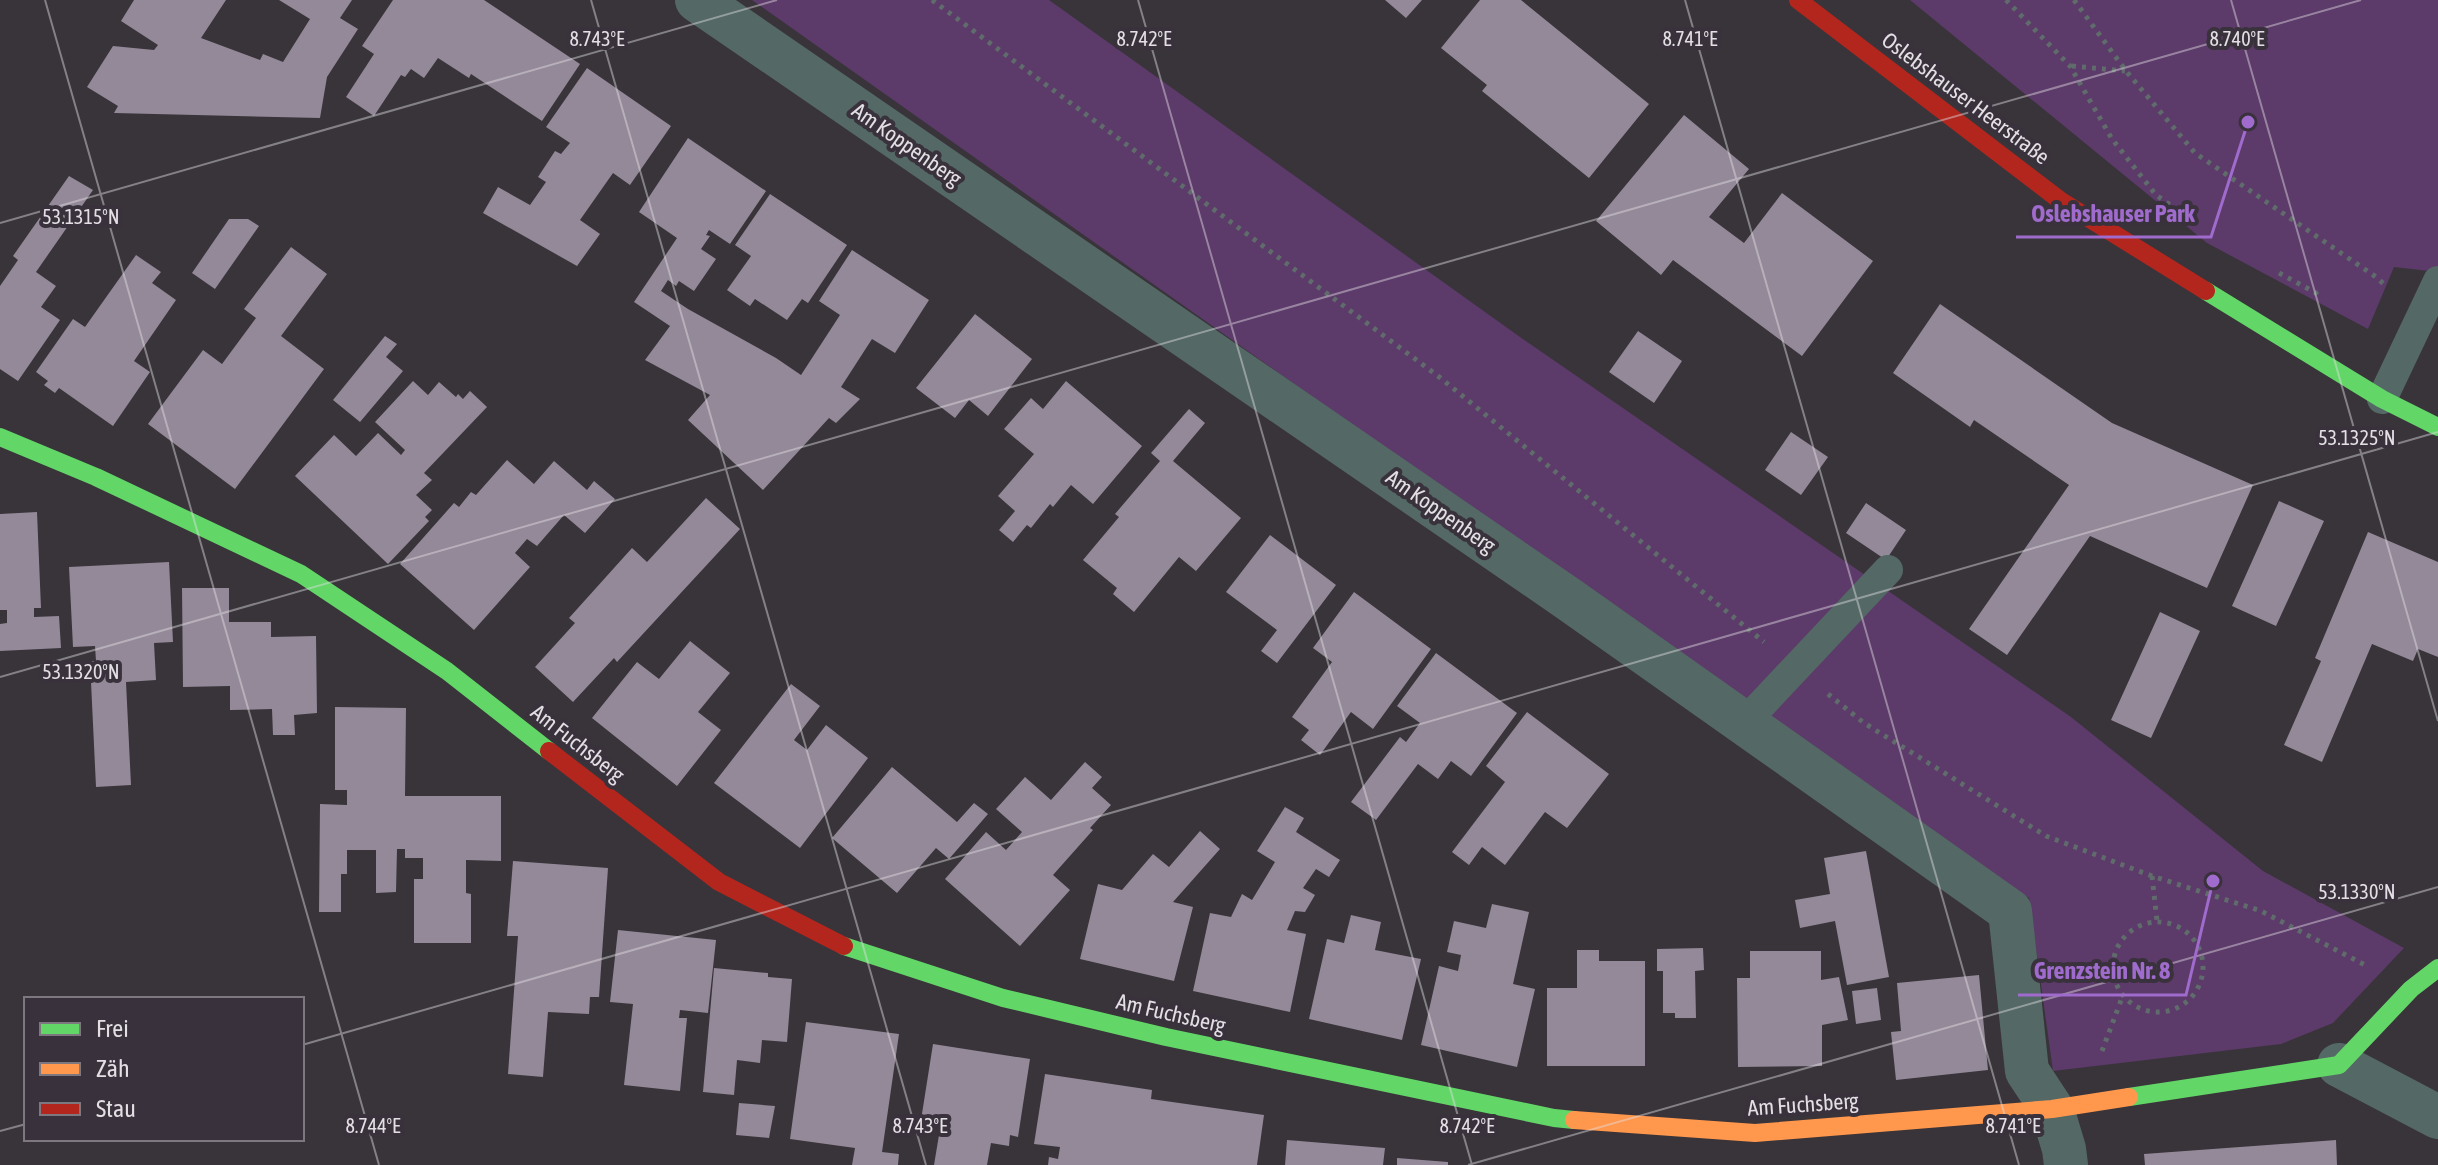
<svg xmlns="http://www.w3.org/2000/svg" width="2438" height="1165" font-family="'Asap Condensed',sans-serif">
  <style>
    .green { fill: #5c3a69 }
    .building { fill: #948998 }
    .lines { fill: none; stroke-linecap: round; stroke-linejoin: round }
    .path { stroke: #606b6c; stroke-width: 5; stroke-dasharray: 4 6; stroke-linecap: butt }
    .lane { stroke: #546865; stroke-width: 30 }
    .street { stroke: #546865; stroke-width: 44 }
    .fast { stroke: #63d668; stroke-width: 18 }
    .slow { stroke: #ff974d; stroke-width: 18 }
    .jam { stroke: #b3261e; stroke-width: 18 }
    .ticks { fill: none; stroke: #e3dfe5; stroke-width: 2; stroke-opacity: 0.45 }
    .labels { text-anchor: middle; stroke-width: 8; stroke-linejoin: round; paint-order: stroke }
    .street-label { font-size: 22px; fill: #e3dfe5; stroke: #39323c }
    .ticks-label { font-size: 20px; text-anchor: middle; fill: #e3dfe5; stroke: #39323c; stroke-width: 8; stroke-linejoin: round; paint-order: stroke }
    .leader { fill: none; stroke: #9f6bcc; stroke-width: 3 }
    .callout-dot { fill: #9f6bcc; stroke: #39323c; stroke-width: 3 }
    .callout-label { font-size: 24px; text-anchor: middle; font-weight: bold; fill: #9f6bcc; stroke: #39323c; stroke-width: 8; stroke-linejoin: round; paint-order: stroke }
  </style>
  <rect width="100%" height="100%" fill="#38343a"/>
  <path class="green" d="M752,0h297l471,337 551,380 192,154 141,77 -71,75 -52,21 -228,27 -24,-173 -40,-22z
    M1910,0h528v272l-44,-5 -26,62 -161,-86z"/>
  <path class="building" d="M134,0h92l-25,38 59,22 3,-6 20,8 27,-43 -31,-19h73l-12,18 18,11 -31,48 -7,41 -206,-5 4,-7 -31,-19 26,-41 41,4 4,-5 -37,-24z
    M393,0h91l96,64 -38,57 -71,-47 -2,4 -31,-20 -14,20 -13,-9 -6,8 -4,-2 -27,41 -28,-19 28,-43 -12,-8z
    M1385,0h37l-16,18z
    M1480,0h41l128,104 -60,74 -107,-87 5,-6 -46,-37z
    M587,68l84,58 -41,59 -17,-12 -33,47 20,14 -23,32 -94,-53 15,-26 32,18 16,-23 -8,-5 17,-26 6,3 9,-11 -24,-16z
    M1684,115l65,54 -40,48 35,26 38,-50 91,68 -71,95 -129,-96 -12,15 -65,-54z
    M688,138l78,53 -36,53 -21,-14 -3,5 4,1 -9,13 15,10 -22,32 -15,-10 -3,5 -8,-6 -7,11 27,18 88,49 25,17 39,-60 -21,-14 33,-51 77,50 -34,53 -23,-14 -31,48 19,12 -24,24 -7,-5 -66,72 -75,-70 22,-25 -65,-35 25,-34 -36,-24 43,-64 -38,-26z
    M69,176l24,14 -57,82 20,14 -15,21 19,13 -42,61 -18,-12v-83l18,-26 -5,-4z
    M770,194l77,51 -39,58 -6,-4 -15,21 -32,-21 -5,7 -23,-16 24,-34 -16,-11z
    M229,219h19l11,7 -44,63 -23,-16z
    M291,247l36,27 -46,62 43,33 -89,120 -87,-65 55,-74 19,14 34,-46 -12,-9z
    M136,255l25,17 -9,11 24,17 -42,61 16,11 -37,54 -54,-38 -4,5 -11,-8 4,-4 -12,-9 37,-53 12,8z
    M1940,304l172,119 141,62 -46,103 -117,-52 -83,119 -38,-26 100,-144 -95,-65 -4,7 -77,-54z
    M975,314l57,45 -44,57 -19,-16 -14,18 -39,-30z
    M1638,331l44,30 -28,42 -45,-31z
    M385,336l12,8 -11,13 17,14 -43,51 -27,-22z
    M413,381l15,14 11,-13 17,15 2,-3 5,5 7,-8 17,16 -63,66 8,7 -16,15 16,15 -7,7 4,4 -41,43 -93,-88 39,-41 22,21 22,-23 23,22 4,-5 -30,-28z
    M1066,381l76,65 -49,58 -22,-19 -18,22 -3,-3 -19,24 -4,-3 -14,17 -14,-12 16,-19 -17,-15 36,-42 -30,-25 27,-31 12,11z
    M1189,409l16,14 -32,38 68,57 -45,53 -17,-14 -45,55 -21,-18 4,-6 -34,-28 36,-43 -4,-3 45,-53 -9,-8z
    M1791,432l37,25 -27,38 -36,-25z
    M507,460l27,24 20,-23 33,29 7,-9 21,18 -30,34 -21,-18 -27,31 -10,-7 -12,14 15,14 -56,63 -74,-66 54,-61 5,4 12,-15 5,3z
    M706,498l34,31 -123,133 -3,-4 -41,44 -38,-35 40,-44 -6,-5 63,-70 15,14z
    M2279,501l45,20 -48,105 -44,-20z
    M1866,503l40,27 -20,30 -40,-27z
    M37,512l4,96h-7v9l25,-1 2,32 -61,3v-27l7,-1v-13h-7v-96z
    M2368,532l70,30v95l-20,-8 -5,12 -41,-17 -50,118 -38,-17 37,-84 -6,-3z
    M1270,535l66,50 -59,78 -16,-12 16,-21 -51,-38z
    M169,562l4,80 -19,1 2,37 -30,2 5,103 -35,2 -6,-126h6l-1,-15 -22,1 -4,-80z
    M182,588h47v34h42v15l45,-1 1,77 -23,2 1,20h-22l-1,-26 -42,1v-24l-47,1z
    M1354,592l77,57 -58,80 -22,-17 -31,43 -19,-15 8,-10 -17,-13 40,-55 -19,-14z
    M2160,612l40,19 -49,107 -40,-18z
    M690,641l40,32 -32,39 23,18 -44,56 -85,-68 45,-56 22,17z
    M1436,653l81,60 -46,63 -20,-15 -13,18 -20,-15 -42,56 -25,-18 49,-65 6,5 14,-19 -23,-17z
    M791,684l29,22 -26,34 13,10 19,-25 42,33 -68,90 -86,-65z
    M335,707l71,1 -1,88h96v65l-35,-1v33l5,1v49h-57v-64h9v-21h-18v-9h-8l-1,43 -20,1v-43h-29v24h-6v38h-22l1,-108 27,1v-15h-12z
    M1527,712l82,62 -42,54 -22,-16 -40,53 -23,-18 -13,18 -17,-13 53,-70 -19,-16z
    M1085,762l17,15 -10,11 19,17 -21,23 3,2 -40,45 17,15 -50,56 -75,-67 41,-47 20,18 16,-18 -26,-23 29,-32 26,23z
    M892,767l65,55 17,-19 14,11 -39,45 -13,-11 -39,45 -65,-55z
    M1285,807l19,11 -8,14 44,28 -11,17 -13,-8 -13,19 12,7 -10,17 -10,-1 -8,19 19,4 -16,78 -97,-21 17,-78 21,4 11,-23 10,6 23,-38 -18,-11z
    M1200,831l20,18 -47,53 20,5 -19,74 -94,-22 18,-75 24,6 31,-36 16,13z
    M1866,851l23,126 -42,8 -12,-64 -35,7 -5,-28 35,-6 -6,-36z
    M513,861l95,7 -9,129h-9l-1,17 -41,-2 -5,65 -35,-3 10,-138h-11z
    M1492,904l37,8 -16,72 22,5 -18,78 -96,-22 18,-79 19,5 3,-16 -14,-3 7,-31 32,7z
    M1351,915l30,7 -6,28 46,9 -19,81 -93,-21 18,-80 17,4z
    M618,930l98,10 -8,73 -28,-3 -1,8h8l-7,73 -56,-6 9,-81 -23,-2z
    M1703,948l1,22 -9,1 1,47h-21v-5h-12v-42h-6v-22z
    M1577,950h22v11h46v105h-98v-78h30z
    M1750,951h71v29l18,-3 9,43 -26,5v41l-84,1 -1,-89h13z
    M714,968l54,5v4l24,2 -5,63 -25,-2 -2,23 -23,-3 -3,35 -31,-3z
    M1979,975l9,95 -92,10 -5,-48 10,-1 -4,-48z
    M1877,988l4,32 -25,4 -4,-33z
    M806,1022l93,12 -17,118 17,2 -1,11h-46l3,-17 -65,-9z
    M933,1044l97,15 -12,78 -8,-2 -1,11 -18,-3 -4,22h-53l7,-42 -20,-3z
    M1045,1074l107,16 -1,9 113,16 -7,50h-209l1,-8 9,2 2,-12 -26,-3z
    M739,1103l36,3 -6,32 -33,-3z
    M1287,1140l98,8 -2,17h-98z
    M2336,1140l1,25h-192l-1,-11z
    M1397,1158l51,4v3h-51z"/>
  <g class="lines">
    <path class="path" d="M932,0l506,376 326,266
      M2006,0l64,66 42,73 44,56 20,14
      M2074,0l52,71 69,82 181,124 11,10
      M2072,66l53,5
      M2279,273l37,20 4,7
      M1828,694l36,29 182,113 106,40 109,35 104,54
      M2152,876l5,45
      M2113 967a45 45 0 1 1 90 0a45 45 0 1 1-90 0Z
      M2102,1051l21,-56"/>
    <path class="lane" d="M2382,399l56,-118
      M1744,723l144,-153"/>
    <path class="street" d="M697,0l873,600 440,311 17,160 25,38 12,40 2,16
      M2339,1065l99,52"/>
    <path class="fast" d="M2206,291l176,108 56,28
      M0,437l96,40 205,97 146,97 102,80
      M844,946l159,52 163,39 388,81 20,2
      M2129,1097l210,-32 72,-76 27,-21"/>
    <path class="slow" d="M1574,1120l181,13 297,-24 77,-12"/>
    <path class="jam" d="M1798,0l263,201 145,90
      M549,751l170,131 125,64"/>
  </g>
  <path class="ticks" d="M45,0l334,1165M591,0l335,1165M1138,0l334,1165M1685,0l334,1165M2231,0l207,721M0,223l777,-223M0,677l2361,-677M302,1045l2136,-613M0,1131l26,-7M1468,1165l970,-278"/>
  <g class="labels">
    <g class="street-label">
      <text transform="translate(1966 98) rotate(37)" y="8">Oslebshauser Heerstraße</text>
      <text transform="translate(907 144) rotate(35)" y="8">Am Koppenberg</text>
      <text transform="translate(1441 511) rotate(35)" y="8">Am Koppenberg</text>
      <text transform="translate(578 743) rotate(38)" y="8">Am Fuchsberg</text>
      <text transform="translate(1171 1013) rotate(13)" y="8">Am Fuchsberg</text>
      <text transform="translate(1803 1104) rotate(-4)" y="8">Am Fuchsberg</text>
    </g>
  </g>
  <g class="ticks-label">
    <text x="597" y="46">8.743°E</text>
    <text x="1144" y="46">8.742°E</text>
    <text x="1690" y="46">8.741°E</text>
    <text x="2237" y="46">8.740°E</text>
    <text x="81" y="224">53.1315°N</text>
    <text x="2357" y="445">53.1325°N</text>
    <text x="81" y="679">53.1320°N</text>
    <text x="2357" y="899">53.1330°N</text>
    <text x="373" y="1133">8.744°E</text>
    <text x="920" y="1133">8.743°E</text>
    <text x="1467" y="1133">8.742°E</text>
    <text x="2013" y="1133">8.741°E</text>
  </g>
  <path class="leader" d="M2248 122L2211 237H2016M2213 881L2186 995H2018"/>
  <g class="callout-dot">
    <circle cx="2248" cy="122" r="8"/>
    <circle cx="2213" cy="881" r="8"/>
  </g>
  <g class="callout-label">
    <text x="2113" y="222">Oslebshauser Park</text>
    <text x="2102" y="979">Grenzstein Nr. 8</text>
  </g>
  <rect x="24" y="997" width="280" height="144" fill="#39323c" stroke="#7d7780" stroke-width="2"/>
  <rect x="40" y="1023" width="40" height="12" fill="#63d668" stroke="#7d7780" stroke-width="2"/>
  <text x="96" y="1037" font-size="24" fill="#e3dfe5">Frei</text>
  <rect x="40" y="1063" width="40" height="12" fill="#ff974d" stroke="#7d7780" stroke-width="2"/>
  <text x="96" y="1077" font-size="24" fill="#e3dfe5">Zäh</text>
  <rect x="40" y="1103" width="40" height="12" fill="#b3261e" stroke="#7d7780" stroke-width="2"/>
  <text x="96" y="1117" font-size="24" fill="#e3dfe5">Stau</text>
</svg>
